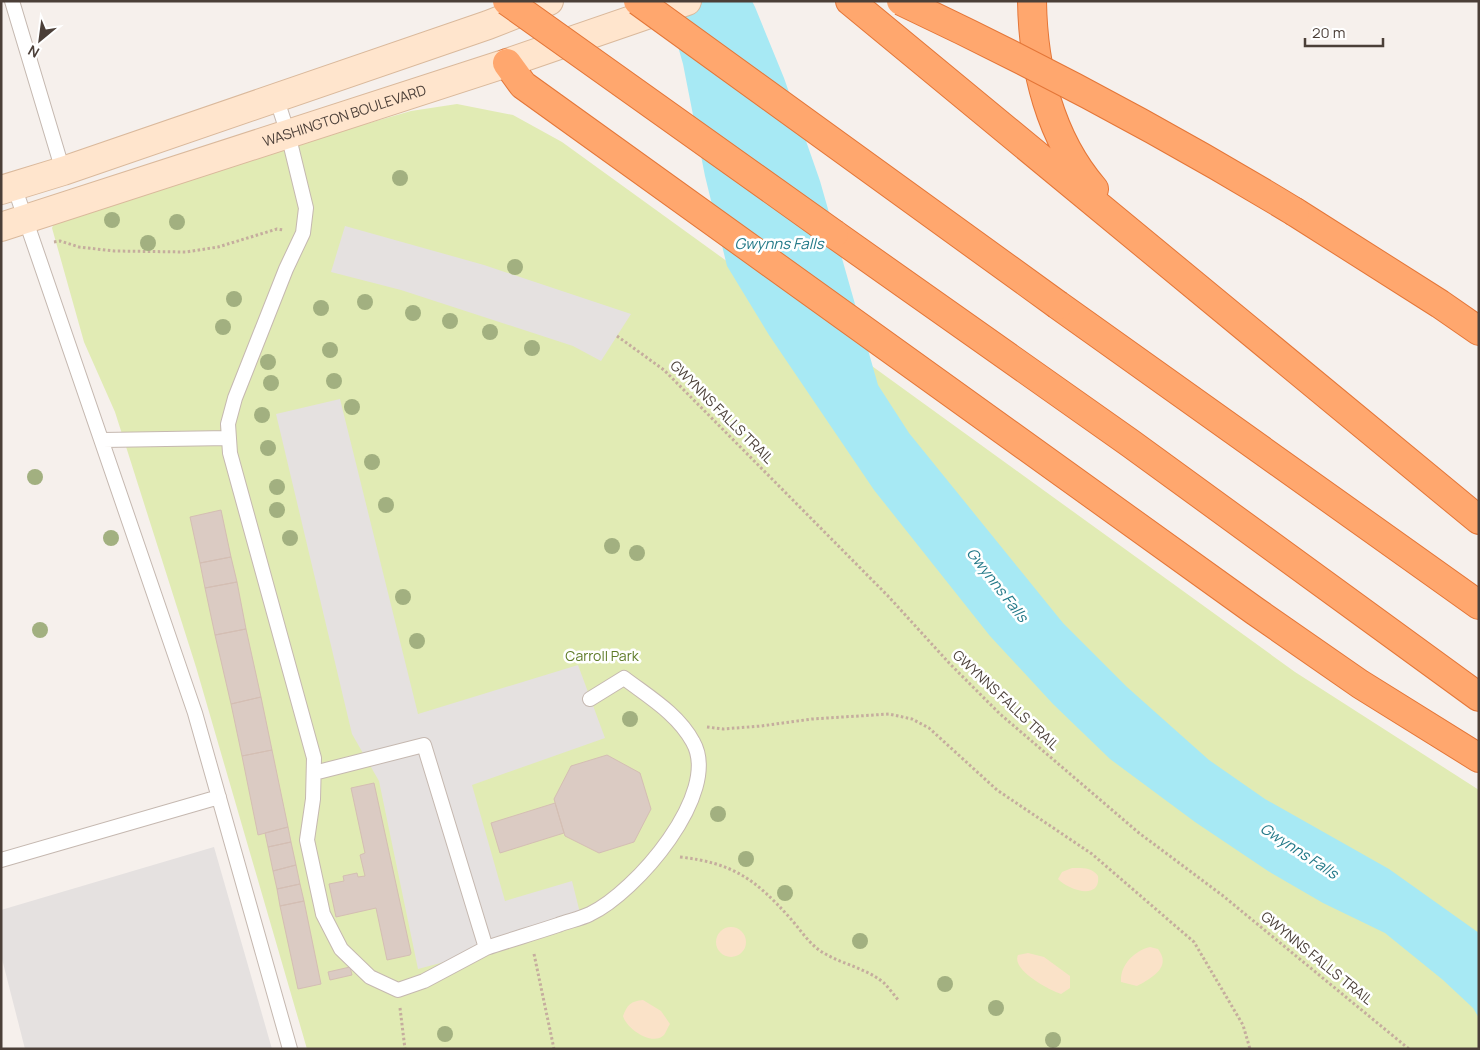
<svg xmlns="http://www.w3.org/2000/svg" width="1480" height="1050" font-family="Manrope,sans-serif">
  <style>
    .green { fill: #e1ebb4 }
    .sand { fill: #fae2c8 }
    .parking { fill: #e5e1e0 }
    .water { fill: #a7e9f4 }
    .building { fill: #dbcbc3; stroke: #d4beb3 }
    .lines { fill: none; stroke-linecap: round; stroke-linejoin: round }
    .lane-casing { stroke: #c5b8b0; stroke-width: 16 }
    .secondary-casing { stroke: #dab99c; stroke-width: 30 }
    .highway-casing { stroke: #e47638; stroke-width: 30 }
    .path { stroke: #c5ad9e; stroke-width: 3; stroke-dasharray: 2.5 2.5; stroke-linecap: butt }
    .lane { stroke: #fff; stroke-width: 14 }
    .secondary { stroke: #ffe5cd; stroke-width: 28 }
    .highway { stroke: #ffa76e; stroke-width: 28 }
    .highway-bridge-casing { stroke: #e47638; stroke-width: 30; stroke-linecap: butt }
    .highway-bridge { stroke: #ffa76e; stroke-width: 28 }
    .tree { fill: #a2b080 }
    .labels { text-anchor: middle; stroke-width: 5; stroke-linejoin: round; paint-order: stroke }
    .street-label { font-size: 14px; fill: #4b3f38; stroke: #fff }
    .park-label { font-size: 14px; fill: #5e7b27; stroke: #fff }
    .water-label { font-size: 15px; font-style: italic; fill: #247a89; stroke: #fff }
  </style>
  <rect width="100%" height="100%" fill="#f6f0ec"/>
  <path class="green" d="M457,104l56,11 49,27 733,530 184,118v259h-1172l-111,-382 -81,-255 -31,-70 -32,-114 7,-16 7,-2 345,-99z"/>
  <path class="sand" d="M1072,868c10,0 20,-1 26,8 3,25 -30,14 -40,3l4,-7z
    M716 942a15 15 0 1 1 30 0a15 15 0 1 1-30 0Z
    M1150,947l8,2c14,18 -6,29 -21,37l-16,-4c-1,-17 13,-31 29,-35z
    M1028,953l16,4 26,19v12l-9,6c-12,-4 -50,-24 -43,-39z
    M643,1000l18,11 9,13c-2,3 -4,8 -6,11 -12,12 -38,-7 -41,-19 4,-11 8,-15 20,-16z"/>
  <path class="parking" d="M345,226l139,39 147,49 -30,47 -28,-15 -172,-56 -70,-18z
    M340,399l78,315 160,-49 27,73 -133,47 33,116 67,-20 11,44 -165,44 -39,-188 -27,-47 -76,-320z
    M214,847l58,202h-247l-24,-94v-45z"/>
  <path class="water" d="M665,1h87l3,6 29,71 36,103 58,204 31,48 154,190 64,64 82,73 56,39 124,70 90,64v85l-6,-10 -30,-28 -58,-47 -62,-30 -55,-32 -73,-49 -85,-63 -57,-55 -63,-68 -116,-146 -105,-155 -42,-69 -22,-90 -22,-112z"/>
  <path class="building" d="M221,510l10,47 -31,6 -10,-46z
    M231,557l6,25 -32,6 -5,-25z
    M237,582l9,47 -31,6 -10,-47z
    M246,629l15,68 -30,7 -16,-69z
    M261,697l11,53 -30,6 -11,-52z
    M272,750l16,77 -30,8 -16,-79z
    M607,755l33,18 11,36 -17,33 -35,11 -34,-17 -11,-37 17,-33z
    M374,783l37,170 -1,2 -23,5 -11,-52 -40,9 -7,-33 15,-3 -1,-5 14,-3 1,4 7,-1 -5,-21 5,-2 -14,-65z
    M555,803l9,30 -64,20 -9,-30z
    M288,827l3,15 -23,5 -3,-14z
    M291,842l5,23 -23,6 -5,-24z
    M296,865l4,19 -23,5 -4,-18z
    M300,884l4,17 -24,5 -3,-17z
    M304,901l17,83 -23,5 -18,-83z
    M350,967l2,8 -22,5 -2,-8z"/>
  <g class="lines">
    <defs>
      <path id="lane" d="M12,1l51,170
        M276,97l12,37 18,74 -3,25 -17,36 -51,129 -7,26 2,29 84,305 -1,41 -6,41 16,74 18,35 29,28 28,13 26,-9 62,-33 -62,-203 -110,28
        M14,186l181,527 95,336
        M103,440l126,-2
        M1,860l218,-63
        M486,948c24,-8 48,-15 72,-23 10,-4 22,-6 32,-11 45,-21 132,-121 103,-172 -15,-28 -44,-45 -69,-64l-34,21"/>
      <g id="secondary">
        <path d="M1,190l62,-19 425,-146 61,-24"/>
        <path id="s1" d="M1,227l506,-164 180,-62"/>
      </g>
      <path id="highway" d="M850,1l629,519
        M1032,1c1,67 18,137 62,188
        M507,63l16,22 732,526 105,73 119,74
        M1295,212l145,92 39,27
        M834,234l296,209 349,254
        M1058,305l421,300"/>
    </defs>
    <use href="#lane" class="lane-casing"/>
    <use href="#secondary" class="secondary-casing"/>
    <use href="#highway" class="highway-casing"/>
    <path class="path" d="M54,242l6,-1 19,6 35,4 72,1 32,-5 59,-18 6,1
      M617,336l47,34 224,226 62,68 50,50 139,119 83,62 187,154
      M707,727l16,2 38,-3 51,-7 77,-5 23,5 17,9 68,62 95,64 102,88 49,83 7,24
      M680,857c53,6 75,22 110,61 9,10 18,24 29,32 20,14 46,17 65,33 5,5 10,12 15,18
      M534,954l20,95
      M400,1008l5,41"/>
    <use href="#lane" class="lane"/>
    <use href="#secondary" class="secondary"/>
    <use href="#highway" class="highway"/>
    <defs>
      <path id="highway-bridge" d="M507,1l327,233
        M638,1l420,304
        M901,1c136,64 266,133 394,211"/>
    </defs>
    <use href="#highway-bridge" class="highway-bridge-casing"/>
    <use href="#highway-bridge" class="highway-bridge"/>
  </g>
  <g class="tree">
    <circle cx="400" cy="178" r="8"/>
    <circle cx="112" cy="220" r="8"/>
    <circle cx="177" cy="222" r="8"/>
    <circle cx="148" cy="243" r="8"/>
    <circle cx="515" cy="267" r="8"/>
    <circle cx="234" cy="299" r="8"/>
    <circle cx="365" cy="302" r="8"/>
    <circle cx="321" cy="308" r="8"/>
    <circle cx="413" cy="313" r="8"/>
    <circle cx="450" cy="321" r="8"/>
    <circle cx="223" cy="327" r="8"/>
    <circle cx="490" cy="332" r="8"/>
    <circle cx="532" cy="348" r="8"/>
    <circle cx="330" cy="350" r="8"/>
    <circle cx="268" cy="362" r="8"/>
    <circle cx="334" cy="381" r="8"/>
    <circle cx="271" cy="383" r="8"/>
    <circle cx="352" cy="407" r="8"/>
    <circle cx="262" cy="415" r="8"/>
    <circle cx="268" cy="448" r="8"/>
    <circle cx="372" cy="462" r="8"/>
    <circle cx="35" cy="477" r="8"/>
    <circle cx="277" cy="487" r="8"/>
    <circle cx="386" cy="505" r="8"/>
    <circle cx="277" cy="510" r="8"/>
    <circle cx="111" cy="538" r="8"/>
    <circle cx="290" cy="538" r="8"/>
    <circle cx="612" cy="546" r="8"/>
    <circle cx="637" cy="553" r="8"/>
    <circle cx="403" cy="597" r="8"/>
    <circle cx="40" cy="630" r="8"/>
    <circle cx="417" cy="641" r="8"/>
    <circle cx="630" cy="719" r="8"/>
    <circle cx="718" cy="814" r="8"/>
    <circle cx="746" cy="859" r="8"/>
    <circle cx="785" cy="893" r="8"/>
    <circle cx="860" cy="941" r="8"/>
    <circle cx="945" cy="984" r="8"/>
    <circle cx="996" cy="1008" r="8"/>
    <circle cx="445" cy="1034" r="8"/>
    <circle cx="1053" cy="1040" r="8"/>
  </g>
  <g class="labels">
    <g class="street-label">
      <text dy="5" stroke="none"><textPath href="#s1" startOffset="361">WASHINGTON BOULEVARD</textPath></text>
      <text transform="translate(722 412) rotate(45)" y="5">GWYNNS FALLS TRAIL</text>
      <text transform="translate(1006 700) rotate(43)" y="5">GWYNNS FALLS TRAIL</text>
      <text transform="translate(1317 958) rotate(39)" y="5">GWYNNS FALLS TRAIL</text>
    </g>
    <g class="park-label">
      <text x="602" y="661">Carroll Park</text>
    </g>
    <g class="water-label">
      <text x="779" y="249">Gwynns Falls</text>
      <text transform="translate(997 585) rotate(52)" y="5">Gwynns Falls</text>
      <text transform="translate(1299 851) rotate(33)" y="5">Gwynns Falls</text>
    </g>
  </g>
  <rect width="1480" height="1050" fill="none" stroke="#4b3f38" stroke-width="5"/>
  <g transform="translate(40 40) rotate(209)" stroke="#ffffff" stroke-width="4" paint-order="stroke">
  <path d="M0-4L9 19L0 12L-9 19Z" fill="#4b3f38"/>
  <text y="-8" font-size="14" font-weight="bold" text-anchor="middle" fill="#4b3f38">N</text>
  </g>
  <path d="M1305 38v8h78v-8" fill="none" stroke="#4b3f38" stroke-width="2.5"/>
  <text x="1312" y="38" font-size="15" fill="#4b3f38" stroke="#ffffff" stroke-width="4" paint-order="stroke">20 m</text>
</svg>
